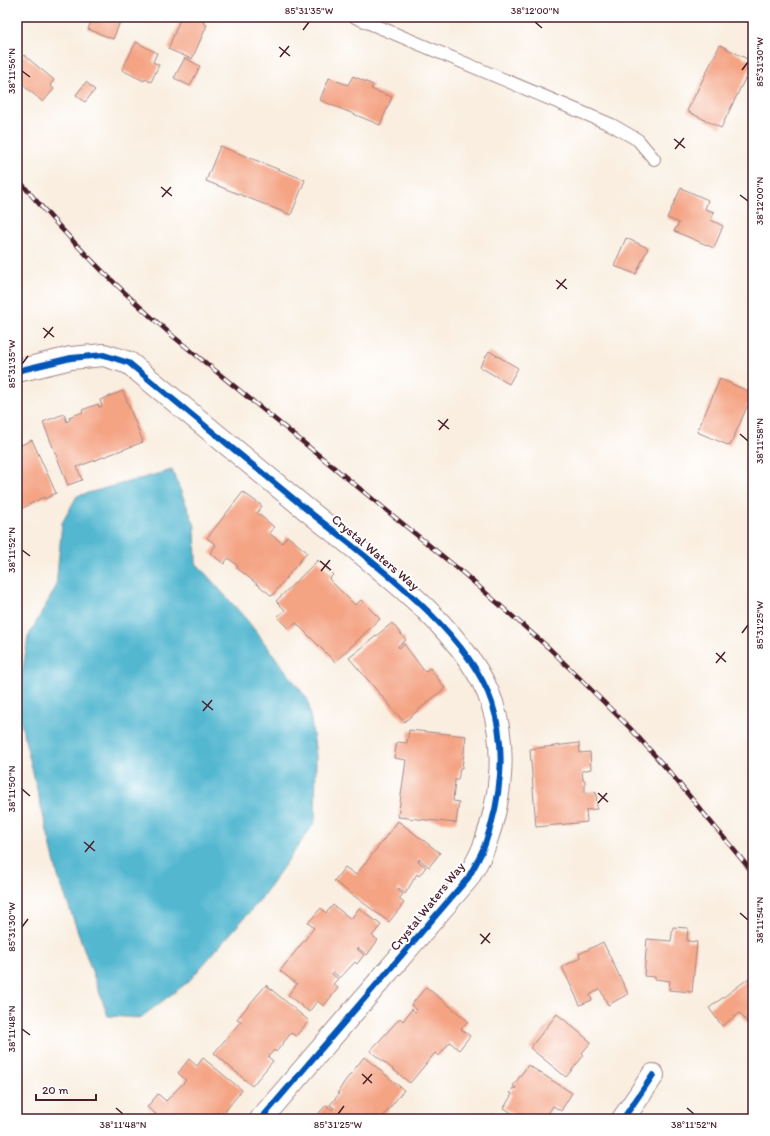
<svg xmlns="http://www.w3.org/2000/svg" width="770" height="1136" font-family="Itim,sans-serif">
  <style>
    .water { fill: #52b7d0; stroke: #4e6b7e }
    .building { fill: #f4a383 }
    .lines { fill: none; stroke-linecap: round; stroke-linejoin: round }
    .service-casing { stroke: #a28686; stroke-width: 14 }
    .minor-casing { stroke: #a28686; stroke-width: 24 }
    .service { stroke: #fff; stroke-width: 12 }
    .minor { stroke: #fff; stroke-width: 22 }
    .rail-casing { stroke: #4a1f2b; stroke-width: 4.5 }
    .rail { stroke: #fff; stroke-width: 3; stroke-dasharray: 9; stroke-linecap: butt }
    .cycleway-casing { stroke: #fff; stroke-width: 8 }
    .cycleway { stroke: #0057b8; stroke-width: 6 }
    .ticks { fill: none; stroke: #4a1f2b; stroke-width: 1.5 }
    .labels { text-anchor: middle; stroke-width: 4; stroke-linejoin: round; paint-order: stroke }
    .street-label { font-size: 13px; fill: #4a1f2b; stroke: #fff }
    .neatline { fill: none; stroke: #4a1f2b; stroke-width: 1.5 }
    .ticks-label { font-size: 10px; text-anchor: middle; fill: #4a1f2b }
  </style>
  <rect width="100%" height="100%" fill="#fff"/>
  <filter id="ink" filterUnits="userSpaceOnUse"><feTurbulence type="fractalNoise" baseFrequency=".025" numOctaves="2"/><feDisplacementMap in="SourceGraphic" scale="8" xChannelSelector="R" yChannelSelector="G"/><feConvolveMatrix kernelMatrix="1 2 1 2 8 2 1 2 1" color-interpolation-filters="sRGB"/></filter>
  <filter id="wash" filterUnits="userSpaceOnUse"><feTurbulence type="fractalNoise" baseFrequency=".012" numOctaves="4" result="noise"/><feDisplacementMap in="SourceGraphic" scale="16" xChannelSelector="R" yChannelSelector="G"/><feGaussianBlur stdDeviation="0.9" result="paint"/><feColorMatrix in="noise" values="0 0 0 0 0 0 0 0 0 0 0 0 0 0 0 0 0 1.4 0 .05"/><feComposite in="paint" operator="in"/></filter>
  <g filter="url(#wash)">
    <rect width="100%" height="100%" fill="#f9eee0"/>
    <path class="water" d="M172,470l23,56 1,37 51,57 61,80 8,55 -1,67 -55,78 -72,82 -48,36 -32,-2 -50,-140 -41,-169 11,-70 28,-50 6,-64 15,-27z"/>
    <g id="blocks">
      <path class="building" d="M93,17h29l-9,22 -25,-10z
        M181,17h25l-3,6 4,2 -15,34 -24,-10z
        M136,42l21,11 -4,9 6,3 -8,17 -6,-3 -1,2 -22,-11z
        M720,45l33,17 -32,66 -34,-17z
        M24,55l30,25 -4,5 4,4 -11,13 -26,-22v-17z
        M185,58l15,8 -10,20 -16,-8z
        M353,76l20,9 -2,4 21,8 -12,28 -60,-25 9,-22 19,7z
        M86,82l9,8 -10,12 -9,-7z
        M220,146l85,34 -14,35 -85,-34z
        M681,188l27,12 -3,9 9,3 -3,8 12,6 -9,22 -40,-17 5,-8 -12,-5z
        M626,238l22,10 -12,26 -22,-8z
        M489,351l29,17 -9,16 -29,-17z
        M720,379l33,14 -23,53 -33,-14z
        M123,391l20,51 -66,25 5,13 -14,5 -25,-63 21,-8 3,8 3,-2 -1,-3 14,-5 -1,-2 16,-6 1,3 3,-1 -2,-6z
        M32,440l24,53 -11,6 -1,-2 -27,14v-64z
        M243,492l19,14 -5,7 17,14 -5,6 13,10 5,-7 20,16 -35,44 -35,-28 1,-2 -10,-8 -4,6 -14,-11 6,-8 -9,-7z
        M318,560l15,15 -4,4 26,26 6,-5 19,19 -45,43 -39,-39 -7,6 -12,-12 8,-7 -9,-9z
        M392,623l14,17 -8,6 1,2 5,-4 21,28 5,-4 15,20 -41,34 -55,-64z
        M409,730l57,6 -4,32h-2l-2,12h-3l-2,21 6,1 -3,21 -58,-6 8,-57 -12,-2 3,-16 10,1z
        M579,743l1,10 10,-1 1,17 -9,2 1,9h2v13l11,-1 1,17 -11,1 1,12 -51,5 -6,-78z
        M398,821l42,32 -11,14 -10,-8 -1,2 8,6 -7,9 -2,-2 -12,20 -6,-6 -1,2 5,4 -4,5 5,4 -15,19 -55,-41 11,-14 11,8z
        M333,905l18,14 8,-11 22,17 -9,11 6,4 -11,15 -9,-7 -1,1 7,6 -7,9 -2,-2 -15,16 -7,-6 -1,2 6,5 -5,5 5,4 -14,18 -7,-5 -8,11 -21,-17 9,-11 -17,-13 34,-43 -6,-5 13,-15 5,5z
        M673,927l15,1 -1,13 10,1 -5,50 -23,-2 1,-9 -15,-2v-2l-11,-1 3,-37 24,2z
        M603,942l25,52 -20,11 -8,-16 -10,6 2,5 -12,5 -18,-38 18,-9 -1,-4z
        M753,975v55l-13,-17 -18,13 -13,-18z
        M266,985l43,36 -13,15 -5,-3 -15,19 -2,-2 -6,7 5,4 -21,25 -38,-33 27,-32 -4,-2z
        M426,987l42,34 -7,8 9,7 -11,14 -9,-8 -11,14 -4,-3 -25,30 -40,-32 30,-33 3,3 9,-12 3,3 2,-2 -6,-5z
        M557,1014l34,28 -9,11 2,2 -18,22 -36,-29z
        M364,1057l40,33 -23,29h-67l12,-14 6,5 2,-2 -4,-3 9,-11 -1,-2 7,-11z
        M203,1058l39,32 -19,24 -4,-3 -6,8h-61l4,-5 -9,-7 11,-13 8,7 20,-21 -8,-7 11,-14 8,7z
        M528,1065l44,28 -11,18 -8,-5 -8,13h-24l-17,-11 8,-14 -2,-1 3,-5 2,1 1,-1 -3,-2z
        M492,1114l9,5h-12z"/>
    </g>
  </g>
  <g filter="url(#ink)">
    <use href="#blocks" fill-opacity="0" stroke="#a28686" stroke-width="1"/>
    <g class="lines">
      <defs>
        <path id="service" d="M355,17l257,108 26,15 16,19"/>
        <path id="minor" d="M17,371l54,-13 33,-3 25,8c59,48 118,97 177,146 59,48 162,120 186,194 15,45 9,97 -7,141 -4,12 -11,23 -17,34l-207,241
          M623,1119l30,-44"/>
      </defs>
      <use href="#service" class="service-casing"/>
      <use href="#minor" class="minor-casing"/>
      <use href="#service" class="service"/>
      <use href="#minor" class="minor"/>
      <defs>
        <path id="rail" d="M17,178c48,58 100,110 157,159l288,235 88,77 80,79 37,41 86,104"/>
      </defs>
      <use href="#rail" class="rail-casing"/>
      <use href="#rail" class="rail"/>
      <defs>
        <path id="cycleway" d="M17,371l54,-13 33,-3 25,8c59,48 118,97 177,146 59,48 162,120 186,194 15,45 9,97 -7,141 -4,12 -11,23 -17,34l-207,241
          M623,1119l30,-44"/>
      </defs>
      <use href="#cycleway" class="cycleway-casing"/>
      <use href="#cycleway" class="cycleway"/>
    </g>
  </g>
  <path class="ticks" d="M535,22l7,6M303,30l6,-8M279,47l11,9M280,57l9,-11M742,70l6,-8M22,71l8,6M674,139l11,9M675,149l9,-11M161,187l11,9M740,195l8,6M162,197l9,-10M556,280l11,9M557,289l9,-10M43,328l11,9M44,338l9,-11M22,364l6,-8M438,420l11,9M439,430l9,-11M740,434l8,7M22,550l8,6M320,561l11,9M321,571l9,-11M742,633l6,-8M716,653l10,9M716,663l9,-11M202,701l11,9M203,711l9,-11M22,789l8,7M598,793l10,9M598,803l9,-10M84,842l11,9M85,852l9,-11M740,913l8,7M22,927l6,-8M480,934l10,9M481,944l9,-11M22,1029l8,6M362,1074l10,9M363,1084l9,-10M116,1108l7,6M687,1108l7,6M338,1114l6,-8"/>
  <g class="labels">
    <g class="street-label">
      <text transform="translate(376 552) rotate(40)" y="5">Crystal Waters Way</text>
      <text transform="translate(427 906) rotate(-51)" y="5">Crystal Waters Way</text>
    </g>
  </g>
  <rect width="770" height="1136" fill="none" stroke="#fff" stroke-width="44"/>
  <path d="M36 1094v6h60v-6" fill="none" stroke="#4a1f2b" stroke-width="2"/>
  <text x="42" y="1094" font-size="12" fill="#4a1f2b" stroke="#ffffff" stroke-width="3" paint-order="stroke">20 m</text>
  <rect x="22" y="22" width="726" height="1092" class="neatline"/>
  <g class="ticks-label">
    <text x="309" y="14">85°31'35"W</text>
    <text x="535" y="14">38°12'00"N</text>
    <text transform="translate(759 62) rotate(-90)" y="4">85°31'30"W</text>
    <text transform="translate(11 71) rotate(-90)" y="4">38°11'56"N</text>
    <text transform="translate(759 201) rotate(-90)" y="4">38°12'00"N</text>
    <text transform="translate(11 364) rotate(-90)" y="4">85°31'35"W</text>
    <text transform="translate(759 441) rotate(-90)" y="4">38°11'58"N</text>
    <text transform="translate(11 550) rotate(-90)" y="4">38°11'52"N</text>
    <text transform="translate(759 625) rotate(-90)" y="4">85°31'25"W</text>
    <text transform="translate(11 789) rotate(-90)" y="4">38°11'50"N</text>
    <text transform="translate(759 920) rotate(-90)" y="4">38°11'54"N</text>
    <text transform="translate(11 927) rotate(-90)" y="4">85°31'30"W</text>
    <text transform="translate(11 1029) rotate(-90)" y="4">38°11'48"N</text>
    <text x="123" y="1128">38°11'48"N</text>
    <text x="338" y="1128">85°31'25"W</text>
    <text x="694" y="1128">38°11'52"N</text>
  </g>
</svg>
